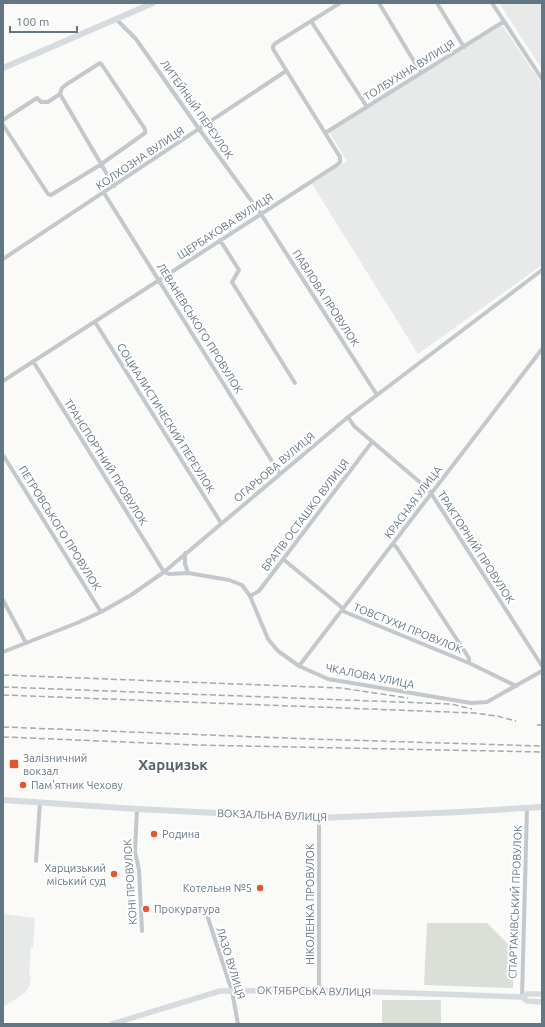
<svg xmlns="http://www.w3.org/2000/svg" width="545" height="1027" font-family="Ubuntu,sans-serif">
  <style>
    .built { fill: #e8e9e9 }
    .green { fill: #dadfd7 }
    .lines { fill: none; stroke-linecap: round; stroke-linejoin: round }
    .minor { stroke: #c3c8cc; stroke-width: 4 }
    .secondary { stroke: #d6dbdf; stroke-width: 5.5 }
    .primary { stroke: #d6dbdf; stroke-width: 6 }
    .rail { stroke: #a2aab0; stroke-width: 1.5; stroke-dasharray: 6 3; stroke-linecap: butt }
    .poi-dot { fill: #e4572e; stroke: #fff; stroke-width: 1.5 }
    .labels { text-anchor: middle; stroke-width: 4; stroke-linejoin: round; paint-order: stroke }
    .street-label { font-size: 11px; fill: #657683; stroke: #fff }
    .poi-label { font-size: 11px; fill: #657683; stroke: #fff; text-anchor: start }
    .district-label { font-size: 15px; font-weight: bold; fill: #57646e; stroke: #fff }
  </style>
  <rect width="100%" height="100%" fill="#fafaf8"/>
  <path class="built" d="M499,3h43v66z
    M502,25l40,59v181l-124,89 -106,-170 35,-23 -18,-29z
    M3,914l32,4 -2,29h-2l-2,29h2l-1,9 -5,8 -22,14z"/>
  <path class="green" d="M427,923h60l28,28 -2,37 -89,-3z
    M382,1000h59v24h-59z"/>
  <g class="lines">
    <path class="minor" d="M379,3l42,70
      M437,3l27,44
      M492,3l50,76
      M116,19l20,20 63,90 62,85 116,181
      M311,21l56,86
      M60,94l54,92
      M3,120l34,-22 4,4h7l12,-8 2,-6 5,-4 33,-21 2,2 43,64v4l-45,32 -49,30 -3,-1 -45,-69
      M325,133l178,-111
      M104,193l176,281
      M220,240l19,30 -7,12 63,101
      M3,259l283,-188
      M95,322l126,201
      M33,361l131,211 5,2 19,-1
      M3,381l334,-216 3,-3v-5l-67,-108v-3l3,-3 64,-40
      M348,417l6,9 75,64 113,176
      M3,455l98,157
      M393,544l4,4 72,110v5
      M185,553v11l3,9 41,7 13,5 8,11 18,43 10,12 21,15 29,13 143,24 16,-1 55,-31
      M283,559l57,47 5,6 124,51 47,23
      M250,596l9,-5 113,-149
      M3,600l23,43
      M3,652l74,-29 24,-11 30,-17 33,-23 184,-155 194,-147
      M299,666l243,-317
      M137,809l-2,43 4,18 3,61
      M36,861l4,-59
      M204,909l2,3 26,79 6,33
      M319,990v-172
      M522,997l5,-189"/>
    <path class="secondary" d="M522,997l5,4 15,1
      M112,1024l108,-33 99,-1 203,7 5,-3h15"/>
    <path class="primary" d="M3,68l150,-65
      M3,800l134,9 182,9 141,-6 82,-5"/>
    <path class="rail" d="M3,675l338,13 67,10
      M3,687l448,17 21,5
      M3,695l471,18 23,3 19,5
      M537,725h5
      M3,727l308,12 231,7
      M3,737l193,8 346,7"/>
  </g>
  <g class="poi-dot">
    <rect x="9" y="759" width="10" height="10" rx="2"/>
    <circle cx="23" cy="785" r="4"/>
    <circle cx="154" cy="834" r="4"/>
    <circle cx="114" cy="874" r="4"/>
    <circle cx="260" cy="888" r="4"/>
    <circle cx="146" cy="909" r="4"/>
  </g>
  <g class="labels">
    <g class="street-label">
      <text transform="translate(409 70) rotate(-32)" y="4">ТОЛБУХІНА ВУЛИЦЯ</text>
      <text transform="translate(197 109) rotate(55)" y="4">ЛИТЕЙНЫЙ ПЕРЕУЛОК</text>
      <text transform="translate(140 158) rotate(-34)" y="4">КОЛХОЗНА ВУЛИЦЯ</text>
      <text transform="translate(225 226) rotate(-33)" y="4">ЩЕРБАКОВА ВУЛИЦЯ</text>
      <text transform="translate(326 298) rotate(57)" y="4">ПАВЛОВА ПРОВУЛОК</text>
      <text transform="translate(200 328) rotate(58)" y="4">ЛЕВАНЕВСЬКОГО ПРОВУЛОК</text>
      <text transform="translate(166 418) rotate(58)" y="4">СОЦИАЛИСТИЧЕСКИЙ ПЕРЕУЛОК</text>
      <text transform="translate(106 462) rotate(58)" y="4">ТРАНСПОРТНИЙ ПРОВУЛОК</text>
      <text transform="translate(274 467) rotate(-40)" y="4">ОГАРЬОВА ВУЛИЦЯ</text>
      <text transform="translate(413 502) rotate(-53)" y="4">КРАСНАЯ УЛИЦА</text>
      <text transform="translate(305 515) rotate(-53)" y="4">БРАТІВ ОСТАШКО ВУЛИЦЯ</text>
      <text transform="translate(60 528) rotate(58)" y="4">ПЕТРОВСЬКОГО ПРОВУЛОК</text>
      <text transform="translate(476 547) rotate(57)" y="4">ТРАКТОРНИЙ ПРОВУЛОК</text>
      <text transform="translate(408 628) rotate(22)" y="4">ТОВСТУХИ ПРОВУЛОК</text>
      <text transform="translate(370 676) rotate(11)" y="4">ЧКАЛОВА УЛИЦА</text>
      <text transform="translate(272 815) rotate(2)" y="4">ВОКЗАЛЬНА ВУЛИЦЯ</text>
      <text transform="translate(130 882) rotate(-94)" y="4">КОНІ ПРОВУЛОК</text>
      <text transform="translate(515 902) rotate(-88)" y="4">СПАРТАКІВСЬКИЙ ПРОВУЛОК</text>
      <text transform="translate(310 904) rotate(-90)" y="4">НІКОЛЕНКА ПРОВУЛОК</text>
      <text transform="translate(231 963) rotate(73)" y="4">ЛАЗО ВУЛИЦЯ</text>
      <text transform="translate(314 991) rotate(1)" y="4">ОКТЯБРСЬКА ВУЛИЦЯ</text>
    </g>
    <g class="poi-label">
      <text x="23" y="762">Залізничний<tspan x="23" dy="13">вокзал</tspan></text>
      <text x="31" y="789">Пам'ятник Чехову</text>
      <text x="162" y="838">Родина</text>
      <text x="106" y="872" text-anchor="end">Харцизький<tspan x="106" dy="13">міський суд</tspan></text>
      <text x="252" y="892" text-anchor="end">Котельня №5</text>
      <text x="154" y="913">Прокуратура</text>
    </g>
    <g class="district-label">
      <text x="173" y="770">Харцизьк</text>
    </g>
  </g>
  <rect width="545" height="1027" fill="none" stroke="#657683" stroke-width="8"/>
  <path d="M10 26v6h67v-6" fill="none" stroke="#657683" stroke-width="2"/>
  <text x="16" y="26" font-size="12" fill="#657683" stroke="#ffffff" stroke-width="3" paint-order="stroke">100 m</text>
</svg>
